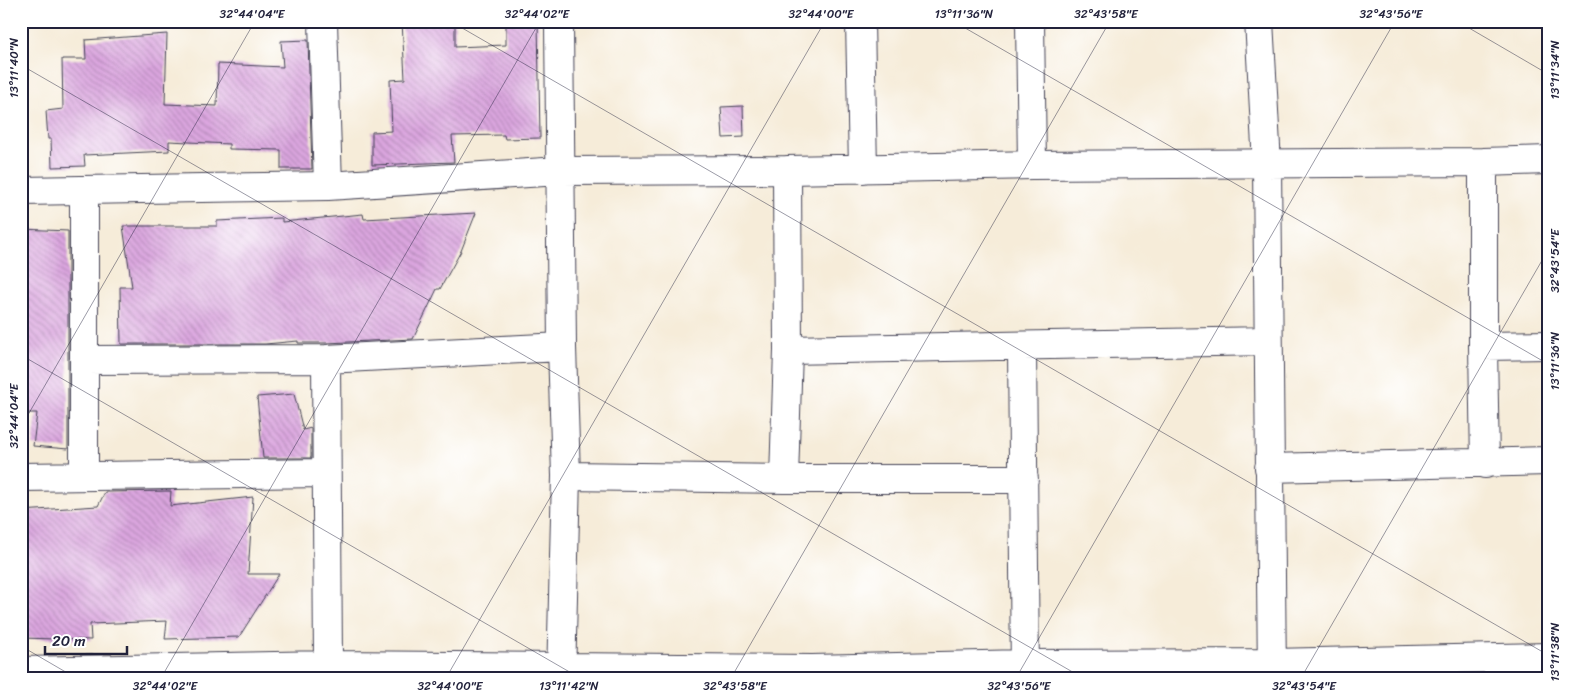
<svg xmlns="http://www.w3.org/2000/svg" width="1569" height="699" font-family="Sriracha,sans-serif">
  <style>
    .building { fill: url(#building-back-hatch) }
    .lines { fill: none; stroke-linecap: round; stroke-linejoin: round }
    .street-casing { stroke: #424053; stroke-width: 30 }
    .street { stroke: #fff; stroke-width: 28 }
    .ticks { fill: none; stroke: #22223b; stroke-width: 1; stroke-opacity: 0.45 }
    .neatline { fill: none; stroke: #22223b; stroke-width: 2 }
    .ticks-label { font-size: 12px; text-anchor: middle; fill: #22223b }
  </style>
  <defs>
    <pattern id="building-back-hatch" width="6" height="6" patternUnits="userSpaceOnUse" patternTransform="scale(1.25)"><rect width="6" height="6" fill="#dba6df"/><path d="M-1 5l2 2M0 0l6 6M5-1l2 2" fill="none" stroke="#b187b6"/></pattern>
  </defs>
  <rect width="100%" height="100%" fill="#fff"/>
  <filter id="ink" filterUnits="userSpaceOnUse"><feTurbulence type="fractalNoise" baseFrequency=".02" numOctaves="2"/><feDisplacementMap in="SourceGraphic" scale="10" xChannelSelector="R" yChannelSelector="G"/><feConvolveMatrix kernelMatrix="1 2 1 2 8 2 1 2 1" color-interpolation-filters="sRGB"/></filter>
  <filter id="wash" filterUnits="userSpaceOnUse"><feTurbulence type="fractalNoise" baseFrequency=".0096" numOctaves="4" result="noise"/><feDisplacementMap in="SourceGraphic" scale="20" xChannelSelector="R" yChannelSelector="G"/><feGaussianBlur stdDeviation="1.12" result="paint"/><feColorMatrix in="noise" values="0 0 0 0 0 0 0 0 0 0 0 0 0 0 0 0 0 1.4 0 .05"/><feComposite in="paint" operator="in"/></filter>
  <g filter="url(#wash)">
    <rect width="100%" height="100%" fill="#f6ecd9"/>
    <g id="blocks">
      <path class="building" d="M402,21h53v26l51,-2v-24h32l2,117 -35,1 -1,-4 -52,1 2,26 -82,3v-33l20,-1 -2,-51 15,-1z
        M167,34l-2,70 52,2 1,-42 65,3 -2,-26 27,-1 4,129h-31v-19l-52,-1v-5l-60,-3v10l-85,4 1,11 -33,1 -1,-28h-3l-2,-28 17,-2 -1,-50h24l-1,-19z
        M743,106l1,31 -21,1 -2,-31z
        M476,213l-15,38 -21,38h-3l-24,50 -87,4h-28v-2l-33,3h-144l-1,-57h12l-9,-61h94v-5l65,-3v4l81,-8 1,5z
        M21,229l47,2v218l-35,-3 4,-33h-16z
        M294,394l9,36 8,-2v30h-48l-6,-61z
        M171,491l-1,15 83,-9 -5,77h31l-40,63 -74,2 2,-18 -77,3 1,16 -70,-2v-127l77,-5 7,-14z"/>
    </g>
  </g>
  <g filter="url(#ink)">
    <use href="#blocks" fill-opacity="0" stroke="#424053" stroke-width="1"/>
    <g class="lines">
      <defs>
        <path id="street" d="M323,21l5,165
          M559,21l3,326 4,129 -5,202
          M860,21l3,148
          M1030,21l2,144
          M1259,21l8,143 5,514
          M1483,162v184l2,118
          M21,191l307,-5 232,-15 227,-1 245,-5 451,-3 65,-2
          M1483,346l65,-1
          M1022,347l3,331
          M788,350l480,-9
          M326,359l2,306
          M84,360l242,-1 236,-12
          M1269,468l279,-7
          M84,475v-284
          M566,476l218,3h240
          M21,477l305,-4
          M784,479l4,-129 -1,-180
          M21,671l307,-6 484,4 213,-5 247,-1 276,-6"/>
      </defs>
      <use href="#street" class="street-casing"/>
      <use href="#street" class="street"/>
    </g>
  </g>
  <path class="ticks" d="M450,21l1098,634M953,21l595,343M1457,21l91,53M21,65l1062,613M21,355l559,323M21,427l234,-406M21,646l55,32M161,678l379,-657M446,678l379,-657M731,678l379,-657M1016,678l379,-657M1301,678l247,-428"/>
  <rect width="1569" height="699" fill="none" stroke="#fff" stroke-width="55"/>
  <path d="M45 646v8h82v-8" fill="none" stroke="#22223b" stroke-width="2.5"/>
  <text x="52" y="646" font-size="15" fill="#22223b" stroke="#ffffff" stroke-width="4" paint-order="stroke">20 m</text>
  <rect x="28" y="28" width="1514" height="644" class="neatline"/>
  <g class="ticks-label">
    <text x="252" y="18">32°44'04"E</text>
    <text x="537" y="18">32°44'02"E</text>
    <text x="821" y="18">32°44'00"E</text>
    <text x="964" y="18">13°11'36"N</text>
    <text x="1106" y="18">32°43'58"E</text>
    <text x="1391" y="18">32°43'56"E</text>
    <text transform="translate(14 68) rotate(-90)" y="4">13°11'40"N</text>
    <text transform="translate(1555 70) rotate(-90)" y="4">13°11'34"N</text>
    <text transform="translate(1555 261) rotate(-90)" y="4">32°43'54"E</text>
    <text transform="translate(1555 361) rotate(-90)" y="4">13°11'36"N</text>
    <text transform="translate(14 416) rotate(-90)" y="4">32°44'04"E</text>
    <text transform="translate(1555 652) rotate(-90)" y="4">13°11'38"N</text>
    <text x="165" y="690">32°44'02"E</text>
    <text x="450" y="690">32°44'00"E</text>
    <text x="569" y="690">13°11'42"N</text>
    <text x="735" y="690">32°43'58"E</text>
    <text x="1019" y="690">32°43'56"E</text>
    <text x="1304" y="690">32°43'54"E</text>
  </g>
</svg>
